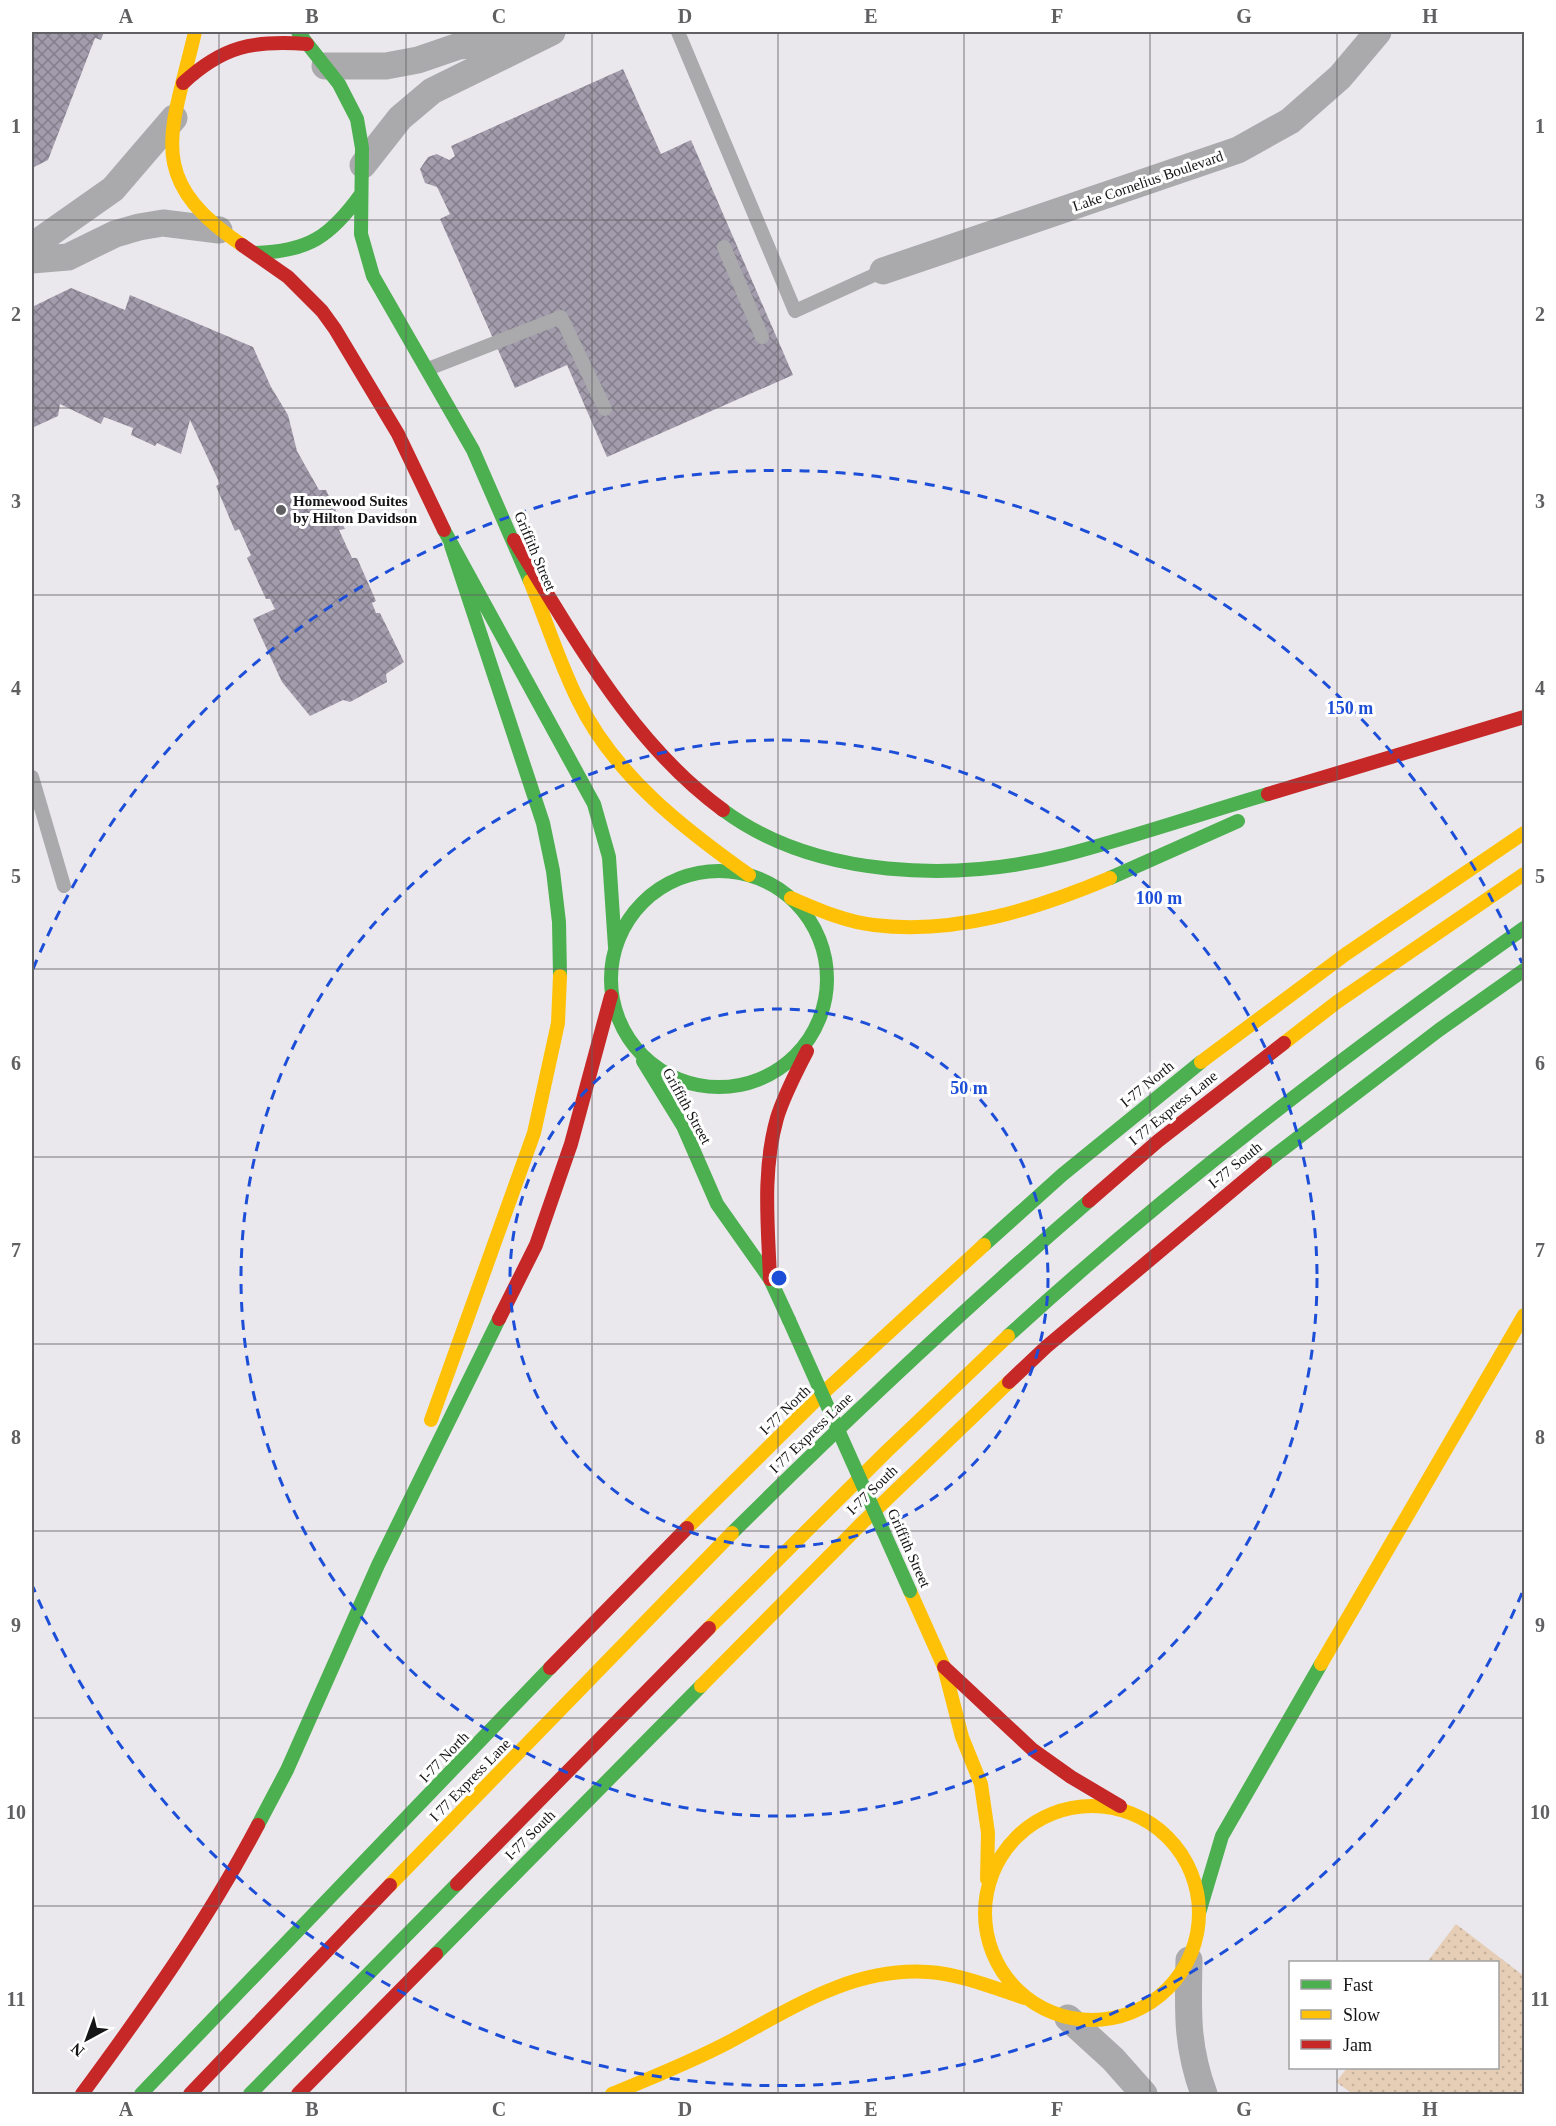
<svg xmlns="http://www.w3.org/2000/svg" width="1556" height="2126" font-family="'Times New Roman',serif">
  <style>
    .park { fill: url(#park-dots) }
    .building { fill: url(#building-cross-hatch) }
    .lines { fill: none; stroke-linecap: round; stroke-linejoin: round }
    .lane { stroke: #aaaaac; stroke-width: 14 }
    .street { stroke: #aaaaac; stroke-width: 27 }
    .fast { stroke: #4caf50; stroke-width: 14 }
    .slow { stroke: #ffc107; stroke-width: 14 }
    .jam { stroke: #c62828; stroke-width: 14 }
    .fast-bridge { stroke: #4caf50; stroke-width: 14 }
    .grid { fill: none; stroke: #605f62; stroke-width: 1.5; stroke-opacity: 0.55 }
    .ring { fill: none; stroke: #1d4ed8; stroke-width: 3; stroke-dasharray: 10 8 }
    .poi-dot { fill: #605f62; stroke: #fff; stroke-width: 2 }
    .labels { text-anchor: middle; stroke-width: 6; stroke-linejoin: round; paint-order: stroke }
    .street-label { font-size: 15px; fill: #151517; stroke: #fff }
    .poi-label { font-size: 15px; font-weight: bold; fill: #151517; stroke: #fff; text-anchor: start }
    .centre { fill: #1d4ed8; stroke: #fff; stroke-width: 3 }
    .ring-label { font-size: 18px; text-anchor: middle; font-weight: bold; fill: #1d4ed8; stroke: #fff; stroke-width: 6; stroke-linejoin: round; paint-order: stroke }
    .neatline { fill: none; stroke: #605f62; stroke-width: 2 }
    .grid-label { font-size: 20px; text-anchor: middle; font-weight: bold; fill: #605f62 }
  </style>
  <defs>
    <pattern id="park-dots" width="8" height="8" patternUnits="userSpaceOnUse" patternTransform="scale(1.5)"><rect width="8" height="8" fill="#e6ceb6"/><path d="M2 2h.1M6 6h.1" fill="none" stroke="#c4b09c" stroke-width="1.8" stroke-linecap="round"/></pattern>
    <pattern id="building-cross-hatch" width="8" height="8" patternUnits="userSpaceOnUse" patternTransform="scale(1.5)"><rect width="8" height="8" fill="#a29cac"/><path d="M0 0l8 8M0 8l8-8" fill="none" stroke="#837e8b"/></pattern>
  </defs>
  <rect width="100%" height="100%" fill="#eae8ed"/>
  <path class="park" d="M1456,1924l68,52v118h-171l-17,-12 11,-14h151v-106h-71z"/>
  <path class="building" d="M32,32h72l-3,8 -6,-2 -47,122 -16,8z
    M623,69l38,85 30,-14 102,235 -186,82 -40,-92 -52,23 -75,-169 10,-5 -13,-27 -12,-4 -5,-14 8,-12 9,-3 12,6 6,-4 -4,-10z
    M71,288l54,22 5,-15 123,52 18,40 17,28 9,36 22,39h7l19,39 -6,1 13,28h5l19,43 -4,2 4,10h4l24,49 -18,12 1,8 -37,20 -7,-2 -33,16 -28,-34 -29,-63 22,-10 -5,-10h-4l-19,-41 4,-3 -12,-26 -4,2 -19,-45 4,-2 -30,-64 -9,34 -24,-11 -2,3 -24,-11 2,-7 -29,-11 -3,7 -41,-20 -2,12 -26,12v-121z"/>
  <g class="lines">
    <path class="lane" d="M678,32l117,279 88,-40
      M724,247l38,90
      M428,369l133,-52 44,92
      M32,777l32,109"/>
    <path class="street" d="M325,66h61l32,-6 41,-14 62,-6
      M363,165l37,-47 32,-27 120,-59
      M32,246l81,-57 61,-71
      M32,260l36,-3 47,-23 24,-7 24,-4 56,7
      M883,271l355,-121 52,-29 50,-44 38,-45
      M1189,1960c-1,51 -3,85 15,134
      M1068,2018l45,41 31,35"/>
    <path class="fast" d="M298,32l41,52 18,35 5,29 -1,86 12,42 100,174 57,131
      M255,253c53,-1 76,-17 106,-59
      M444,530l150,274 15,53 6,90
      M451,545l92,278 10,48 6,51 1,54
      M723,810c93,69 232,72 341,45 69,-18 136,-41 204,-61
      M611 979a108 108 0 1 1 216 0a108 108 0 1 1-216 0Z
      M1110,878l128,-57
      M643,1061l40,65 34,78 53,75 19,41
      M1265,1163l174,-133 85,-60
      M984,1245l78,-70 139,-113
      M1008,1336c163,-149 336,-281 516,-408
      M732,1533c116,-115 234,-226 357,-332
      M258,1825l29,-55 91,-205 121,-246
      M1199,1913l23,-77 99,-172
      M436,1954l265,-268
      M141,2094l409,-426
      M250,2094l207,-210"/>
    <path class="slow" d="M195,32c-23,100 -53,146 47,213
      M530,581c16,39 29,81 48,119 36,75 105,128 171,175
      M791,898c26,11 54,24 83,27 82,10 162,-16 236,-47
      M1284,1043l53,-41 187,-128
      M1201,1062l145,-108 178,-121
      M431,1420l103,-287 24,-110 2,-47
      M687,1528l135,-134 162,-149
      M910,1591l34,76 18,70 19,47 7,49 -1,46
      M709,1628l177,-176 122,-116
      M1321,1664l203,-349
      M701,1686l161,-163 147,-141
      M985 1913a107 107 0 1 1 214 0a107 107 0 1 1-214 0Z
      M390,1885l342,-352
      M612,2094c39,-16 79,-32 117,-52 63,-34 124,-75 199,-70 33,2 66,16 97,26"/>
    <path class="jam" d="M183,83c40,-37 70,-43 124,-39
      M242,245l46,32 34,34 13,18 63,105 46,96
      M514,540c61,97 115,201 209,270
      M1268,794l256,-77
      M1089,1201l69,-60 126,-98
      M770,1279c-2,-54 -8,-108 7,-161 7,-23 19,-45 30,-67
      M499,1319l37,-74 35,-101 40,-148
      M1009,1382l37,-35 219,-184
      M944,1667l89,83 38,27 49,29
      M550,1668l137,-140
      M457,1884l252,-256
      M82,2094c64,-87 126,-174 176,-269
      M190,2094l200,-209
      M298,2094l138,-140"/>
    <path class="fast-bridge" d="M789,1320l121,271"/>
  </g>
  <path class="grid" d="M219,32v2062M406,32v2062M592,32v2062M778,32v2062M964,32v2062M1150,32v2062M1337,32v1930M32,220h1492M32,408h1492M32,595h1492M32,782h1492M32,969h1492M32,1157h1492M32,1344h1492M32,1531h1492M32,1718h1492M32,1906h1492M1337,2068v26"/>
  <g class="ring">
    <circle cx="779" cy="1278" r="269"/>
    <circle cx="779" cy="1278" r="538"/>
    <path d="M1522 1593A807 807 0 0 1 33 1587M33 969A807 807 0 0 1 1522 963"/>
  </g>
  <circle class="poi-dot" cx="281" cy="510" r="6"/>
  <g class="labels">
    <g class="street-label">
      <text transform="translate(1148 181) rotate(-19)" y="5">Lake Cornelius Boulevard</text>
      <text transform="translate(535 551) rotate(67)" y="5">Griffith Street</text>
      <text transform="translate(1147 1084) rotate(-39)" y="5">I-77 North</text>
      <text transform="translate(687 1106) rotate(61)" y="5">Griffith Street</text>
      <text transform="translate(1173 1108) rotate(-39)" y="5">I 77 Express Lane</text>
      <text transform="translate(1235 1165) rotate(-39)" y="5">I-77 South</text>
      <text transform="translate(785 1410) rotate(-44)" y="5">I-77 North</text>
      <text transform="translate(811 1433) rotate(-44)" y="5">I 77 Express Lane</text>
      <text transform="translate(872 1490) rotate(-44)" y="5">I-77 South</text>
      <text transform="translate(909 1548) rotate(66)" y="5">Griffith Street</text>
      <text transform="translate(444 1757) rotate(-46)" y="5">I-77 North</text>
      <text transform="translate(470 1780) rotate(-46)" y="5">I 77 Express Lane</text>
      <text transform="translate(530 1835) rotate(-45)" y="5">I-77 South</text>
    </g>
    <g class="poi-label">
      <text x="293" y="506">Homewood Suites<tspan x="293" dy="17">by Hilton Davidson</tspan></text>
    </g>
  </g>
  <circle cx="779" cy="1278" r="9" class="centre"/>
  <g class="ring-label">
    <text x="1350" y="714">150 m</text>
    <text x="1159" y="904">100 m</text>
    <text x="969" y="1094">50 m</text>
  </g>
  <rect width="1556" height="2126" fill="none" stroke="#ffffff" stroke-width="66"/>
  <rect x="1289" y="1961" width="210" height="108" fill="#ffffff" stroke="#a1a1a2" stroke-width="1.5"/>
  <rect x="1301" y="1980" width="30" height="9" fill="#4caf50" stroke="#a1a1a2" stroke-width="1.5"/>
  <text x="1343" y="1991" font-size="18" fill="#151517">Fast</text>
  <rect x="1301" y="2010" width="30" height="9" fill="#ffc107" stroke="#a1a1a2" stroke-width="1.5"/>
  <text x="1343" y="2021" font-size="18" fill="#151517">Slow</text>
  <rect x="1301" y="2040" width="30" height="9" fill="#c62828" stroke="#a1a1a2" stroke-width="1.5"/>
  <text x="1343" y="2051" font-size="18" fill="#151517">Jam</text>
  <g transform="translate(87 2039) rotate(221)" stroke="#ffffff" stroke-width="4.5" paint-order="stroke">
  <path d="M0-4.5L10 22L0 15L-10 22Z" fill="#151517"/>
  <text y="-9" font-size="16" font-weight="bold" text-anchor="middle" fill="#151517">N</text>
  </g>
  <rect x="33" y="33" width="1490" height="2060" class="neatline"/>
  <g class="grid-label">
    <text x="126" y="23">A</text>
    <text x="312" y="23">B</text>
    <text x="499" y="23">C</text>
    <text x="685" y="23">D</text>
    <text x="871" y="23">E</text>
    <text x="1057" y="23">F</text>
    <text x="1244" y="23">G</text>
    <text x="1430" y="23">H</text>
    <text x="16" y="133">1</text>
    <text x="1540" y="133">1</text>
    <text x="16" y="321">2</text>
    <text x="1540" y="321">2</text>
    <text x="16" y="508">3</text>
    <text x="1540" y="508">3</text>
    <text x="16" y="695">4</text>
    <text x="1540" y="695">4</text>
    <text x="16" y="883">5</text>
    <text x="1540" y="883">5</text>
    <text x="16" y="1070">6</text>
    <text x="1540" y="1070">6</text>
    <text x="16" y="1257">7</text>
    <text x="1540" y="1257">7</text>
    <text x="16" y="1444">8</text>
    <text x="1540" y="1444">8</text>
    <text x="16" y="1632">9</text>
    <text x="1540" y="1632">9</text>
    <text x="16" y="1819">10</text>
    <text x="1540" y="1819">10</text>
    <text x="16" y="2006">11</text>
    <text x="1540" y="2006">11</text>
    <text x="126" y="2116">A</text>
    <text x="312" y="2116">B</text>
    <text x="499" y="2116">C</text>
    <text x="685" y="2116">D</text>
    <text x="871" y="2116">E</text>
    <text x="1057" y="2116">F</text>
    <text x="1244" y="2116">G</text>
    <text x="1430" y="2116">H</text>
  </g>
</svg>
